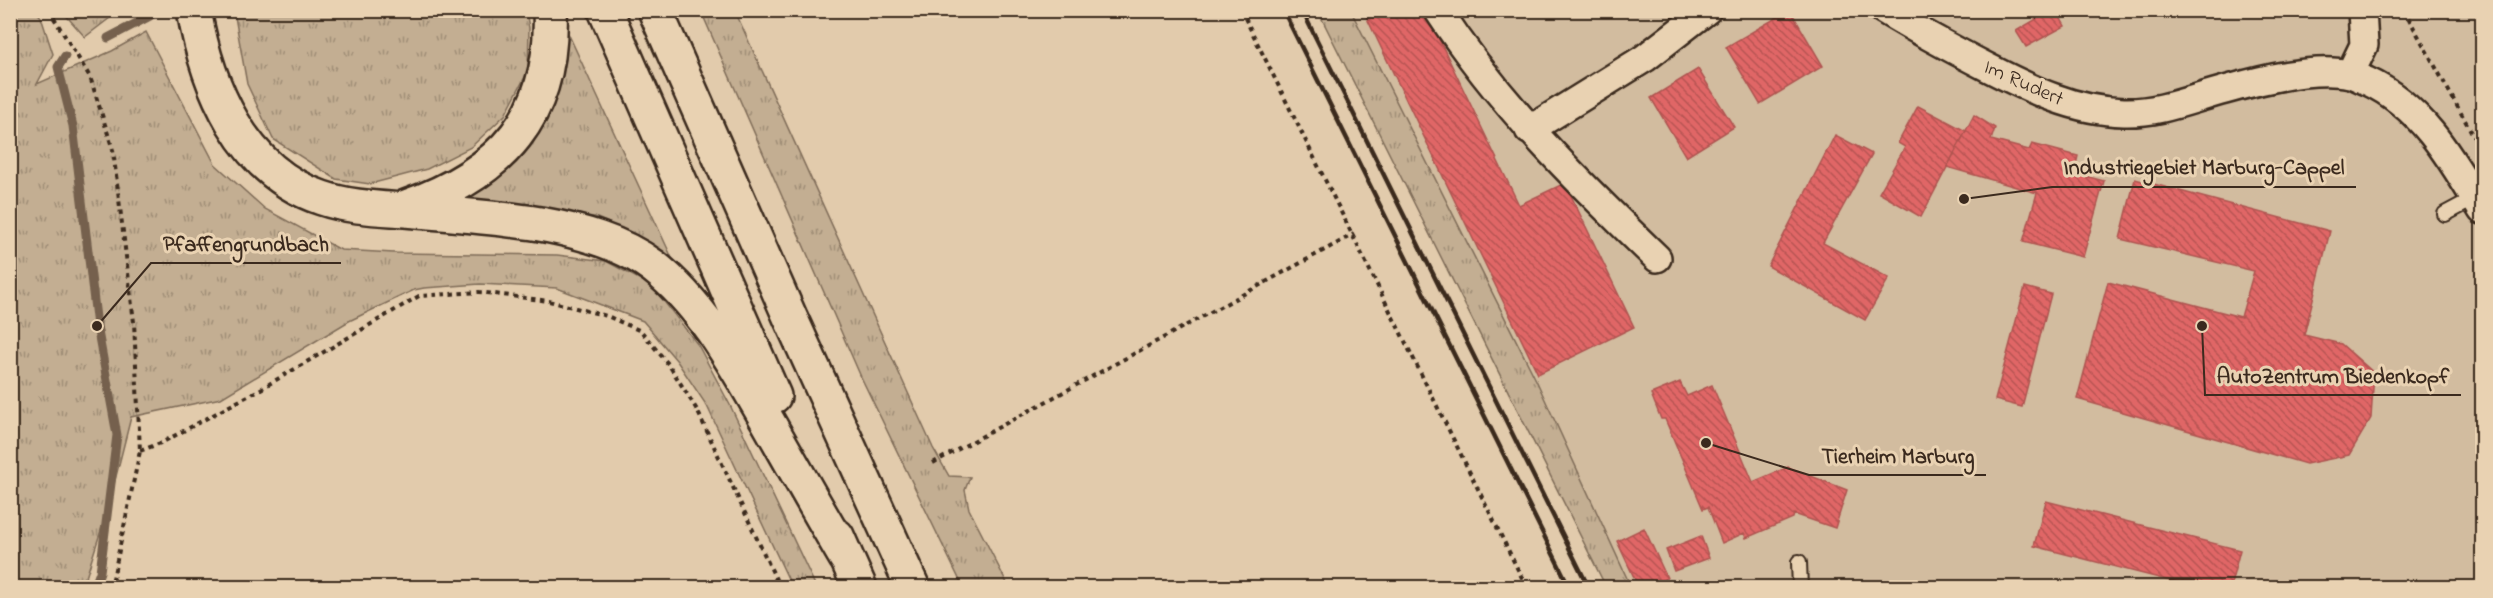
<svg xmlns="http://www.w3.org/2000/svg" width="2493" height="598" font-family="'Indie Flower',sans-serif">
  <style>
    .built { fill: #d2bc9f }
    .grass { fill: url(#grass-tufts); stroke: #7f6c58; stroke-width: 1.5 }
    .shops { fill: url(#shops-back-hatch); stroke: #ae5450; stroke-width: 1.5 }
    .industry { fill: url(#industry-back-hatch); stroke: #7d7874; stroke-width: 1.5 }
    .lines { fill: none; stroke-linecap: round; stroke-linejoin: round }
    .stream { stroke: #74614e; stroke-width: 9 }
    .service-casing { stroke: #3b2a1e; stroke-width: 18 }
    .minor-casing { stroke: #3b2a1e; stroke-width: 32 }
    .trunk-casing { stroke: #3b2a1e; stroke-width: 38 }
    .path { stroke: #3b2a1e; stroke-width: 4; stroke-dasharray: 4.5 4.5; stroke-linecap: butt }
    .service { stroke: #e9d2b2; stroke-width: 14 }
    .minor { stroke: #e9d2b2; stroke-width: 27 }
    .trunk { stroke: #e9d2b2; stroke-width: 33 }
    .rail { stroke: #3b2a1e; stroke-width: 4.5 }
    .labels { text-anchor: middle; stroke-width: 6; stroke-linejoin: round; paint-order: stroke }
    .street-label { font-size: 21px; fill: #3b2a1e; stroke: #e9d2b2 }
    .leader { fill: none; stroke: #3b2a1e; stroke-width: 2 }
    .callout-dot { fill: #3b2a1e; stroke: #e9d2b2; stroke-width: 2 }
    .callout-label { font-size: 22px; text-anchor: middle; font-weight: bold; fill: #3b2a1e; stroke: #e9d2b2; stroke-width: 6; stroke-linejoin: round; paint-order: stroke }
  </style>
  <defs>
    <pattern id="grass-tufts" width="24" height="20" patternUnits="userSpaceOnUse" patternTransform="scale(1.5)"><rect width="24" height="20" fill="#c3ae92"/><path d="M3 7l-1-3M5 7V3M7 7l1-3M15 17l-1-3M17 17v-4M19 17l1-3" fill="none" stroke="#a08e77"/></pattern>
    <pattern id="shops-back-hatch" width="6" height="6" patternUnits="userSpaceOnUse" patternTransform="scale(1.5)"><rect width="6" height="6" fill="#e06666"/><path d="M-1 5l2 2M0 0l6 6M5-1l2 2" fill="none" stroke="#b75453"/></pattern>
    <pattern id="industry-back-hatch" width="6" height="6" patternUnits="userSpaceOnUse" patternTransform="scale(1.5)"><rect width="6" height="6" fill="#999"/><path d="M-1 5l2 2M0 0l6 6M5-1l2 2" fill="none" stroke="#7e7d7c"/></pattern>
  </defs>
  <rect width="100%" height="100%" fill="#e2cbac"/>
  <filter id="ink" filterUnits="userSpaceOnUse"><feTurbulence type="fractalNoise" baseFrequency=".0167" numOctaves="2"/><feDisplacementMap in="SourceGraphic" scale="12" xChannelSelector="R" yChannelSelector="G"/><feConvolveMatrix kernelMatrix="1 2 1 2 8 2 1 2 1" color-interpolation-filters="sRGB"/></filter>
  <g filter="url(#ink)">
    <path class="built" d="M1351,11h1131v576h-851l-94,-205z"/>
    <path class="grass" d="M10,11h26l5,6 12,37 -16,30 75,-33 34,-19 69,132 50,45 76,41 53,3 163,2 49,6 46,25 46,59 32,60 86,182h-24l-85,-181 -30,-45 -34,-40 -86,-33 -77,-4 -56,4 -10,2 -65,31 -128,77 -90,19 -23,91 -25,79h-72z
      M62,11h57l-34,26z
      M234,11h292l3,17 -1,43 -23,44 -34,32 -44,22 -57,15 -34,-5 -63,-40 -26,-55z
      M701,11h34l198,437 16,28 21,1 -5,13 4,19 40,78h-46l-102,-210z
      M1318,11h33l186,371 94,205h-25z
      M562,20l110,238 -39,-24 -38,-17 -137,-12 38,-40z"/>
    <path class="shops" d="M1363,10h62l94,195 46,-22 69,144 -96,47z
      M1790,10l33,56 -63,38 -34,-57z
      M2052,10h4l9,16 -39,21 -10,-16z
      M2084,10h18l-14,8z
      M1698,69l36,58 -48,30 -35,-59z
      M1918,106l48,25 -45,86 -42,-24 26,-46 -7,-4z
      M1974,115l21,13 -4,12 38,10 3,-6 46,12 -4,17 30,8 -21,76 -60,-15 14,-49 -90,-26z
      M1835,135l37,19 -49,89 66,35 -24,42 -97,-54z
      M2135,179l195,52 -26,104 37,9 33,29 -3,45 -22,37 -43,9 -229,-65 31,-117 133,35 13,-46 -134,-32z
      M2025,287l26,7 -29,113 -27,-7z
      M1680,382l7,14 25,-11 41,97 35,-15 59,23 -12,38 -41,-14 -1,4 -47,20 -2,-5 -22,10 -14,-36 -5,2 -38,-90h-4l-10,-25z
      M2046,501l194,49 -10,38h-32l-164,-42z
      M1644,528l23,50 -20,10h-8l-22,-47z
      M1701,536l8,22 -35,13 -8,-21z"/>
    <path class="industry" d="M1938,10h16l-4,8z"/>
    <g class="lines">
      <path class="stream" d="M108,38l42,-22
        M65,56l-7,11 15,59 24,200 20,109 -17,137 -6,16"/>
      <defs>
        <path id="service" d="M2445,214l30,-16
          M1799,562l1,26"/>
        <path id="minor" d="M1438,10c62,95 138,170 219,248
          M1884,10c34,21 68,39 103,57 43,22 87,44 137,45 36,1 67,-13 101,-22 35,-10 89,-24 125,-16 5,1 11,5 17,7 55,25 85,79 115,129
          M2350,74l14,-29 -2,-35
          M1529,130l116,-72 62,-48"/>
        <path id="trunk" d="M194,10c13,76 48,162 128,188 26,9 55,10 83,12 45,4 90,7 135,14 39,7 81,18 113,42 51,40 82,99 114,154 26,46 52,92 79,138
          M605,10l169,386
          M655,10l135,307 123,271
          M406,207c96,-34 149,-91 144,-197
          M837,536l23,52"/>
      </defs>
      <use href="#service" class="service-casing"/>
      <use href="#minor" class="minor-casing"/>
      <use href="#trunk" class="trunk-casing"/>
      <path class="path" d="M49,10l41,67 23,73 21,172 6,129 -29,137
        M1241,10l286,578
        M2404,10l78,141
        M140,451l23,-9 96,-52 160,-94 60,-4 70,9 58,15 34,15 28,34 28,45 83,178
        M933,463l421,-229
        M54,588l3,-8"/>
      <use href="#service" class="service"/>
      <use href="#minor" class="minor"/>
      <use href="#trunk" class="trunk"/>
      <path class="rail" d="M1283,10l287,578
        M1302,10l287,578"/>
    </g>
  </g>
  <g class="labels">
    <g class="street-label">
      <text transform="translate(2024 82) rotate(24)" y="7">Im Rudert</text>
    </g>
  </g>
  <path class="leader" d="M1964 199L2052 187H2356M97 326L151 263H341M2202 326L2205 395H2461M1706 443L1809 475H1986"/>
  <g class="callout-dot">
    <circle cx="1964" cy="199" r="6"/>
    <circle cx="97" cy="326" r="6"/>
    <circle cx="2202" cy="326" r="6"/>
    <circle cx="1706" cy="443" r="6"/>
  </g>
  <g class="callout-label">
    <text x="2204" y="174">Industriegebiet Marburg-Cappel</text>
    <text x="246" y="251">Pfaffengrundbach</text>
    <text x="2333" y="383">AutoZentrum Biedenkopf</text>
    <text x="1898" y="463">Tierheim Marburg</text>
  </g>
  <rect width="2493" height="598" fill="none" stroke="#e9d2b2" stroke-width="36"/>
  <rect x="18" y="18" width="2457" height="562" fill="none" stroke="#3b2a1e" stroke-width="2" filter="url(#ink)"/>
</svg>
